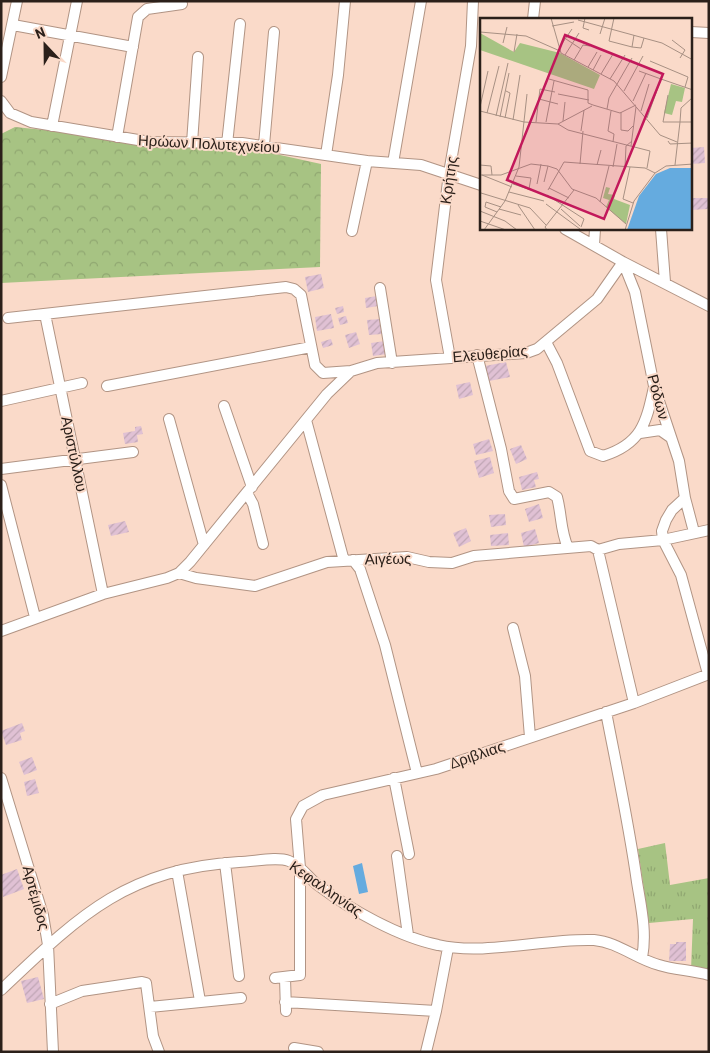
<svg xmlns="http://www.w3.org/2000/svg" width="710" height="1053" font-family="Barlow,sans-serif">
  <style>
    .grass { fill: url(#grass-tufts) }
    .forest { fill: url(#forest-crowns) }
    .water { fill: #65abdf }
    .building { fill: url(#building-hatch) }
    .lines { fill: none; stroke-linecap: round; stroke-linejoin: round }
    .minor-casing { stroke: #b19484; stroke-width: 12 }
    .minor { stroke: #fff; stroke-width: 10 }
    .labels { text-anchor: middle; stroke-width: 4; stroke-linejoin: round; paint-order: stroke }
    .street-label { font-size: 15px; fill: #2b201a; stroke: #fadac9 }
    .inset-road { fill: none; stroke: #a79083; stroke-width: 1 }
    .view { fill: #c2185b; fill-opacity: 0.15; stroke: #c2185b; stroke-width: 2.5 }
    .inset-edge { fill: none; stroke: #2b201a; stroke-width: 2.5 }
  </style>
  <defs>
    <pattern id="grass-tufts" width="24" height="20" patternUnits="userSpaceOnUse" patternTransform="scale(1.25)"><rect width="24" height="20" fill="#a7c383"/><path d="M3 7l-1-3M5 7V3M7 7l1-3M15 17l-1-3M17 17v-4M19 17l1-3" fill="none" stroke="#90a771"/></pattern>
    <pattern id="forest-crowns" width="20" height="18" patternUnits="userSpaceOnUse" patternTransform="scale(1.25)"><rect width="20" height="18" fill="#a7c383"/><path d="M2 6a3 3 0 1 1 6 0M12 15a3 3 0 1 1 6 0" fill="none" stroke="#90a771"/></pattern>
    <pattern id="building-hatch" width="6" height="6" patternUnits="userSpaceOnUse" patternTransform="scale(1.25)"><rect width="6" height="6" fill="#e0c1d4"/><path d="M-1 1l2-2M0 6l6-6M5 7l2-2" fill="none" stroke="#c0a6b5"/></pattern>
  </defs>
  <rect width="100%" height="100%" fill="#fadac9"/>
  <path class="grass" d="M665,843l5,42 39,-7v99l-18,-7 2,-51 -44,4 -11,-74z"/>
  <path class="forest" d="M15,127l256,26 50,11 -1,103 -319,16v-149z"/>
  <path class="water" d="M362,863l6,29 -9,2 -6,-28z"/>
  <path class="building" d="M704,147l1,16 -14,1v-16z
    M691,198h17v11l-17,1z
    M321,274l3,14 -16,4 -3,-15z
    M377,296l1,10 -12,2 -1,-10z
    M343,306l1,6 -7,2 -2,-6z
    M331,314l3,14 -17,3 -2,-14z
    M346,316l2,7 -8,2 -2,-7z
    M381,319l1,15 -13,1 -2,-15z
    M356,332l4,12 -11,4 -4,-13z
    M331,339l2,6 -10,3 -2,-6z
    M385,341l2,13 -14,2 -2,-13z
    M506,362l4,15 -21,4 -4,-15z
    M470,382l3,13 -14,4 -3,-14z
    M141,426l2,8 -6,1 1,7 -13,2 -2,-11 12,-2v-4z
    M489,439l4,12 -17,4 -3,-11z
    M521,445l6,14 -11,5 -6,-15z
    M490,457l4,16 -15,5 -5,-17z
    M537,472l2,7 -5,1 2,7 -14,3 -3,-13z
    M539,504l4,14 -14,4 -4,-13z
    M505,514l1,11 -15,2 -2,-12z
    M125,521l4,11 -18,4 -3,-11z
    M466,528l5,13 -12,6 -6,-14z
    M535,529l4,14 -15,4 -3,-14z
    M508,533l1,12 -18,1 -1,-11z
    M22,723l3,8 -5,2 2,7 -16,5 -5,-14z
    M32,757l5,13 -13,5 -5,-13z
    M35,779l4,14 -12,3 -3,-14z
    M17,869l7,20 -21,8 -2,-22z
    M676,942h10v19h-17l1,-17h6z
    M38,977l6,22 -17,4 -6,-22z"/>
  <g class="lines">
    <defs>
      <path id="minor" d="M533,19l2,-18
        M13,25l120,22
        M691,32l18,1
        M1,77l16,-76
        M1,101l9,12 21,9 119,20 92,1 125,18 54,4 60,20
        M52,126l25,-125
        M117,137l21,-120 9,-8 35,-5
        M192,143l6,-86
        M227,144l13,-120
        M264,145l10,-113
        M326,155l12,-80 7,-74
        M393,163l28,-162
        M565,229l58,33 86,44
        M661,229l4,53
        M352,231l15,-70
        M594,245l1,-16
        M623,262l12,30 19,94 25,75 6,37 9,34
        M380,288l12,75
        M45,314l58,280
        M8,318l278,-31 8,2 7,6 14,70 8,8 28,-2 26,-8 149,-10 11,-4 60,-50 26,-37
        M546,342l11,21 33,88 13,5c38,-12 43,-32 51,-69
        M477,355l24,94 8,42 5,8 35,-7 8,5c5,19 3,32 11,51
        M450,358l-14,-78 13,-107 22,-127 2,-45
        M107,386l204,-39
        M1,401l81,-18
        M224,406l28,81
        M169,419l35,126
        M306,420l38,141
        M640,433l20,-3 10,7
        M1,469l132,-17
        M1,485l34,132
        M247,493l6,11 10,40
        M685,498l-13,12 -6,10 -4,11 1,9 18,35 27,99
        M598,550l36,153
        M598,550l21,-6 44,-4 46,-10
        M353,560l7,9 25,76 32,128
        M179,573l17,5 59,8 72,-24 80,-5 22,5 23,1 22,-7 117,-10 7,4
        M513,628l12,48 5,61
        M1,631l102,-37 64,-16 12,-5 11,-11 137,-168 24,-23
        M606,712c11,57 23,113 31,170 4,25 10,50 5,76
        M1,778l42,137 5,30 5,107
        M394,778l15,76
        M397,856l11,79
        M225,863l14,113
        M177,871l23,130
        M275,978l25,-3v-107l-4,-49 7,-13 20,-11 113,-26 198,-66 75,-29
        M285,978l1,33
        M1,990c78,-74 124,-121 238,-128 14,0 37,-6 50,-1 13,5 20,18 30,25 32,24 80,51 119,59 47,11 106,-7 156,-5 24,2 42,19 65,25 16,5 33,5 50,10
        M285,1002l151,9
        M50,1004l32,-13 60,-9 4,1 7,53 6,16
        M150,1007l91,-9
        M294,1048l24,4
        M426,1052l10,-41 12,-63"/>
    </defs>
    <use href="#minor" class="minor-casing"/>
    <use href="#minor" class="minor"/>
  </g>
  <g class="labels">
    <g class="street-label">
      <text transform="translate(209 144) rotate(3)" y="5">Ηρώων Πολυτεχνείου</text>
      <text transform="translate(449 180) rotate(-82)" y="5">Κρήτης</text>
      <text transform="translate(490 354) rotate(-5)" y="5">Ελευθερίας</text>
      <text transform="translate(658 397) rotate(75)" y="5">Ρόδων</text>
      <text transform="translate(74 454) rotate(78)" y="5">Αριστύλλου</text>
      <text transform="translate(388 559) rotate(-1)" y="5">Αιγέως</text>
      <text transform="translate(477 755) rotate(-19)" y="5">Δριβλιας</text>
      <text transform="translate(326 889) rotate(35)" y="5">Κεφαλληνίας</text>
      <text transform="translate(36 898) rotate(75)" y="5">Αρτέμιδος</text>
    </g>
  </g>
  <g transform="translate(480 18)">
    <rect width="212" height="212" fill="#fadac9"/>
    <path d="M191,66l14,4 -3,14 -6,-1 -4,14 -8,-2zM126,169l4,1 -2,6 7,1 -1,4 16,6 -4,19 -20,-17 3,-7 -6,-2z" fill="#a7c383"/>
    <path d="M0,15l34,19 6,-9 40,10 40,22 -6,14 -114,-39z" fill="#a7c383"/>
    <path d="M190,150h22v62h-65l12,-34 17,-22z" fill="#65abdf"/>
    <path class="inset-road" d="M71,0l10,35 53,28 46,54 17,7M105,0l-2,10 6,2M134,0l-5,23 23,6M98,2l84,23 31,17M72,8l22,-4M0,14l46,4 34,15M120,16l5,-16M154,17l-2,12 9,1 3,-10M86,21l15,10M192,22l13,10 -5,8M23,25l4,-16M79,30l13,-19M34,34l3,-18M85,37l14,-22M94,42l9,-15 7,1M170,43l38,16 -3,10M108,49l9,-15M113,52l8,-15M159,53l22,8M121,56l12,-20M69,61l39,11v13l5,2M130,61l15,-24M144,73l19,-35M78,76l31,6M188,77l-5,27h17l1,-14 11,-10M59,81l19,5M153,83l13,-28M113,87l27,8 16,-8M0,89l8,-36M127,91l2,-11 23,-40M0,93l44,11 34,2 10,6 82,21 -3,17M131,93l-3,20 6,3 -1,8M161,93l8,-27M141,94v18l7,1 5,-5M7,95l12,-47M16,98l12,-53M20,99l9,-44M25,100l5,-25 -4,-2M167,100l14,-39 32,11M33,102l7,-45M83,103l2,-19M56,104l4,-33 15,3M66,104l8,-41M78,106l34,-18M101,113l3,-21M188,123l2,3 23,-1M151,128l5,-39M100,146l3,-33M0,147l11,1 1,9M117,147l4,-15M195,147l5,-43h13M133,149l4,-23M145,149l1,-21 6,-5M150,149l-7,32 10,4M0,157h21l30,-11 17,2 9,3 15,20 24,9 30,26M2,157l30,12M36,158l15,2 -2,11M64,164l4,-16M33,166l27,9M57,166l4,-20M69,170l20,10M68,172l16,-28 81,6 10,5M29,174l35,9M1,175l49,15 16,17M67,177l37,24 -3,8M120,184l9,-36M66,186l34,25M38,187l17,25M19,191l22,6M81,191l19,17M0,193l25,10 12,9M17,194l-12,-5 1,-5 15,5M0,203l26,9M4,212l21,-29 14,-34 8,-73M67,212l-2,-3 29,-37M145,212l9,-29 21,-28 11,-7 27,-2"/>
    <path class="view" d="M85,17l98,39 -59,145 -97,-39z"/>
    <rect width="212" height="212" class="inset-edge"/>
  </g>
  <rect width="710" height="1053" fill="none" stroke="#2b201a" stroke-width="5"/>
  <g transform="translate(45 45) rotate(338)" stroke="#fadac9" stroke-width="4" paint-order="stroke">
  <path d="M0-4L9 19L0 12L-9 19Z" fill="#2b201a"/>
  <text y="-8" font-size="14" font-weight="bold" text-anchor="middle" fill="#2b201a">N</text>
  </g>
</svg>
